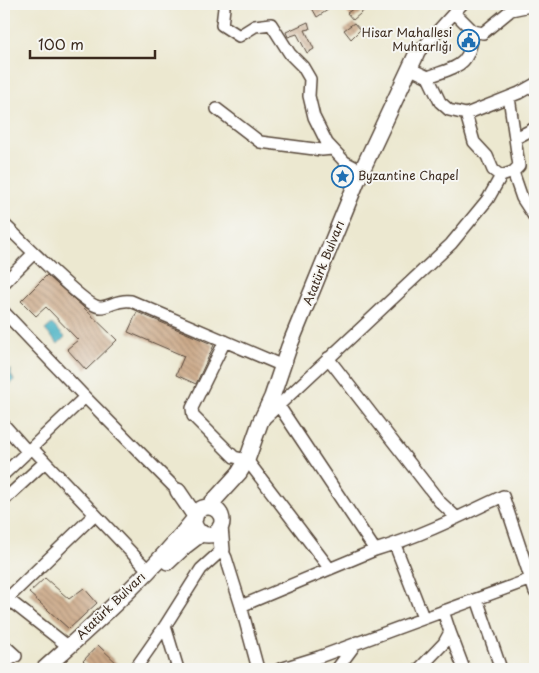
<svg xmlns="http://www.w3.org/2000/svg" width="539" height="673" font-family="'Playpen Sans',sans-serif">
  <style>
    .water { fill: #45b0c3; stroke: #406d70 }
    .building { fill: url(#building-back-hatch) }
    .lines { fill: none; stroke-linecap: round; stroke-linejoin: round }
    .minor-casing { stroke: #564639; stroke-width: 14 }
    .major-casing { stroke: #564639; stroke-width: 18 }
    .minor { stroke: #fff; stroke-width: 11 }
    .major { stroke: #fff; stroke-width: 15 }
    .labels { text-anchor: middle; stroke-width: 4; stroke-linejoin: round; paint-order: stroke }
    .poi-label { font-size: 12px; fill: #3b2a1e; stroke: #f6f6f2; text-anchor: end }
    .street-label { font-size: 12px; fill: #3b2a1e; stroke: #f6f6f2 }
  </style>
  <defs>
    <pattern id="building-back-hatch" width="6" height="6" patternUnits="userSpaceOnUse" patternTransform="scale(1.25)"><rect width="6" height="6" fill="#cba887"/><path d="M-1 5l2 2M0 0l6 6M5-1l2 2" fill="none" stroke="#a6896e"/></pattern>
  </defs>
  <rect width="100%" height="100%" fill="#f6f6f2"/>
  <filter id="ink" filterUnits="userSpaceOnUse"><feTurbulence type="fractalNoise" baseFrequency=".02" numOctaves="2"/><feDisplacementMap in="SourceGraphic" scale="10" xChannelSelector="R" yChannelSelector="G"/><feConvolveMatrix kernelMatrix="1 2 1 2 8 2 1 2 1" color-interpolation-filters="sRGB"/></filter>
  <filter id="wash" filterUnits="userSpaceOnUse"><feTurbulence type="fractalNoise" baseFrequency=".0096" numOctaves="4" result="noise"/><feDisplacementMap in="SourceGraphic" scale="20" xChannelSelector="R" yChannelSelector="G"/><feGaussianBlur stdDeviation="1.12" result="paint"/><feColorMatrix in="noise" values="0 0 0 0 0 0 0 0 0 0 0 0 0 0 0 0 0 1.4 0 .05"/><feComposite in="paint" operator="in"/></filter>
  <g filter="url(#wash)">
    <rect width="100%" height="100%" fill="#ece8d0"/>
    <path class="water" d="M52,324l13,13 -7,7 -13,-14z
      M4,368l7,2v5l3,5 -2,3h-5l-3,4z"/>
    <g id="blocks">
      <path class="building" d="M318,4h19l-20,13 -5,-9z
        M360,4h2l5,4 -14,12 -6,-7z
        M308,22l2,7 -5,1 9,19 -7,4 -10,-19 -9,3 -2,-5z
        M354,23l6,7 -9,9 -7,-9z
        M47,275l36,32 34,33 -31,30 -19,-21 11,-9 -32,-33 -10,9 -15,-15z
        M137,312l77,33 -18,39 -20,-9 8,-19 -56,-24z
        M45,578l24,21 15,-11 13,15 -28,26 -40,-36z
        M98,645l25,24h-32l-8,-8z"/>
    </g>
  </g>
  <g filter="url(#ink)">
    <use href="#blocks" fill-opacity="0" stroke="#564639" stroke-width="1"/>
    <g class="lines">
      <defs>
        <path id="minor" d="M223,4l1,4 -2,17 17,11 16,-10 16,-2 19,30 13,13 7,12 -1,17 5,21 13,26 18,19 17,9
          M454,12l19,19 10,2 28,-23 24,-5
          M416,55l46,-51
          M411,69l17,8 12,25 9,8 17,4 53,-21 16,-9
          M428,77c30,-11 42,-10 45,-46
          M217,109l43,33 62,8 10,-1
          M466,114l8,28 13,14 6,14 8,6
          M516,138l19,-10
          M513,172l9,26 13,20
          M4,224l30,29 -30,30
          M34,253c11,10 54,54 66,54 11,0 16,-8 31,-6l152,65
          M4,312l81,85 93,94
          M225,341l-33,67 1,8 41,41 13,3 83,109
          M328,358l112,144 17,16
          M275,400l100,150
          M263,420l188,-176 37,-45 13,-23 12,-4 6,-6 -10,-69
          M4,425l24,27
          M32,448l116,122
          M4,474l81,-77
          M4,500l41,-38
          M395,545l28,72
          M4,596l65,51
          M7,599l88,-85
          M477,599l24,70
          M241,606l134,-56c44,-13 86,-34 128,-54l32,96
          M165,626l13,43
          M450,632l14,37
          M4,645l12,11 -12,7
          M135,669l30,-43 36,-57 21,-19 4,8 15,48 17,63
          M280,669l39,-12 212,-78
          M337,669l20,-27
          M419,669l25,-26 6,-11 -7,-21"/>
        <path id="major" d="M178,491l17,25
          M208,507l31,-34 8,-13 13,-37 12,-26 17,-50 68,-166 59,-126
          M194 521a14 14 0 1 1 28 0a14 14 0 1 1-28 0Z
          M220,527l2,23
          M168,562l17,-16 17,-13
          M44,669c52,-47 107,-95 151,-151"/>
      </defs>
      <use href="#minor" class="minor-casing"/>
      <use href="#major" class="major-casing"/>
      <use href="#minor" class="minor"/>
      <use href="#major" class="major"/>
    </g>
  </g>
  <defs>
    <symbol id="civic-ring" viewBox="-11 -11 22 22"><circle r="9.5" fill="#f6f6f2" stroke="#1f6fb2" stroke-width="1.5"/><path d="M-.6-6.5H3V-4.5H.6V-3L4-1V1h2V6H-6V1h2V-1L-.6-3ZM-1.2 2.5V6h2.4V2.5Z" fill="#1f6fb2"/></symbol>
    <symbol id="sight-ring" viewBox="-11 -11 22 22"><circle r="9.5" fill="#f6f6f2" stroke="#1f6fb2" stroke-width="1.5"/><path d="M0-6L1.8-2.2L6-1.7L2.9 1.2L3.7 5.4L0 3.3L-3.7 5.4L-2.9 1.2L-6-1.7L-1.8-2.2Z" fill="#1f6fb2"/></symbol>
  </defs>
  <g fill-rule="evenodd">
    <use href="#civic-ring" x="456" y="28" width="25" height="25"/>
    <use href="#sight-ring" x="330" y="164" width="25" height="25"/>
  </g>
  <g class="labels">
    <g class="poi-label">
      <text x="452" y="37">Hisar Mahallesi<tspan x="452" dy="14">Muhtarlığı</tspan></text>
      <text x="358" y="180" text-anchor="start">Byzantine Chapel</text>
    </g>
    <g class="street-label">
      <text transform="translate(324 263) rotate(-68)" y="4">Atatürk Bulvarı</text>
      <text transform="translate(111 606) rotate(-44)" y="4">Atatürk Bulvarı</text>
    </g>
  </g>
  <rect width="539" height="673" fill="none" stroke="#f6f6f2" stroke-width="20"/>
  <path d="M30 50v8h125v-8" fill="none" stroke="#3b2a1e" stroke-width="2.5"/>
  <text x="38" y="50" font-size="15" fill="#3b2a1e" stroke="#f6f6f2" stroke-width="4" paint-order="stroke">100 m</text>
</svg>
